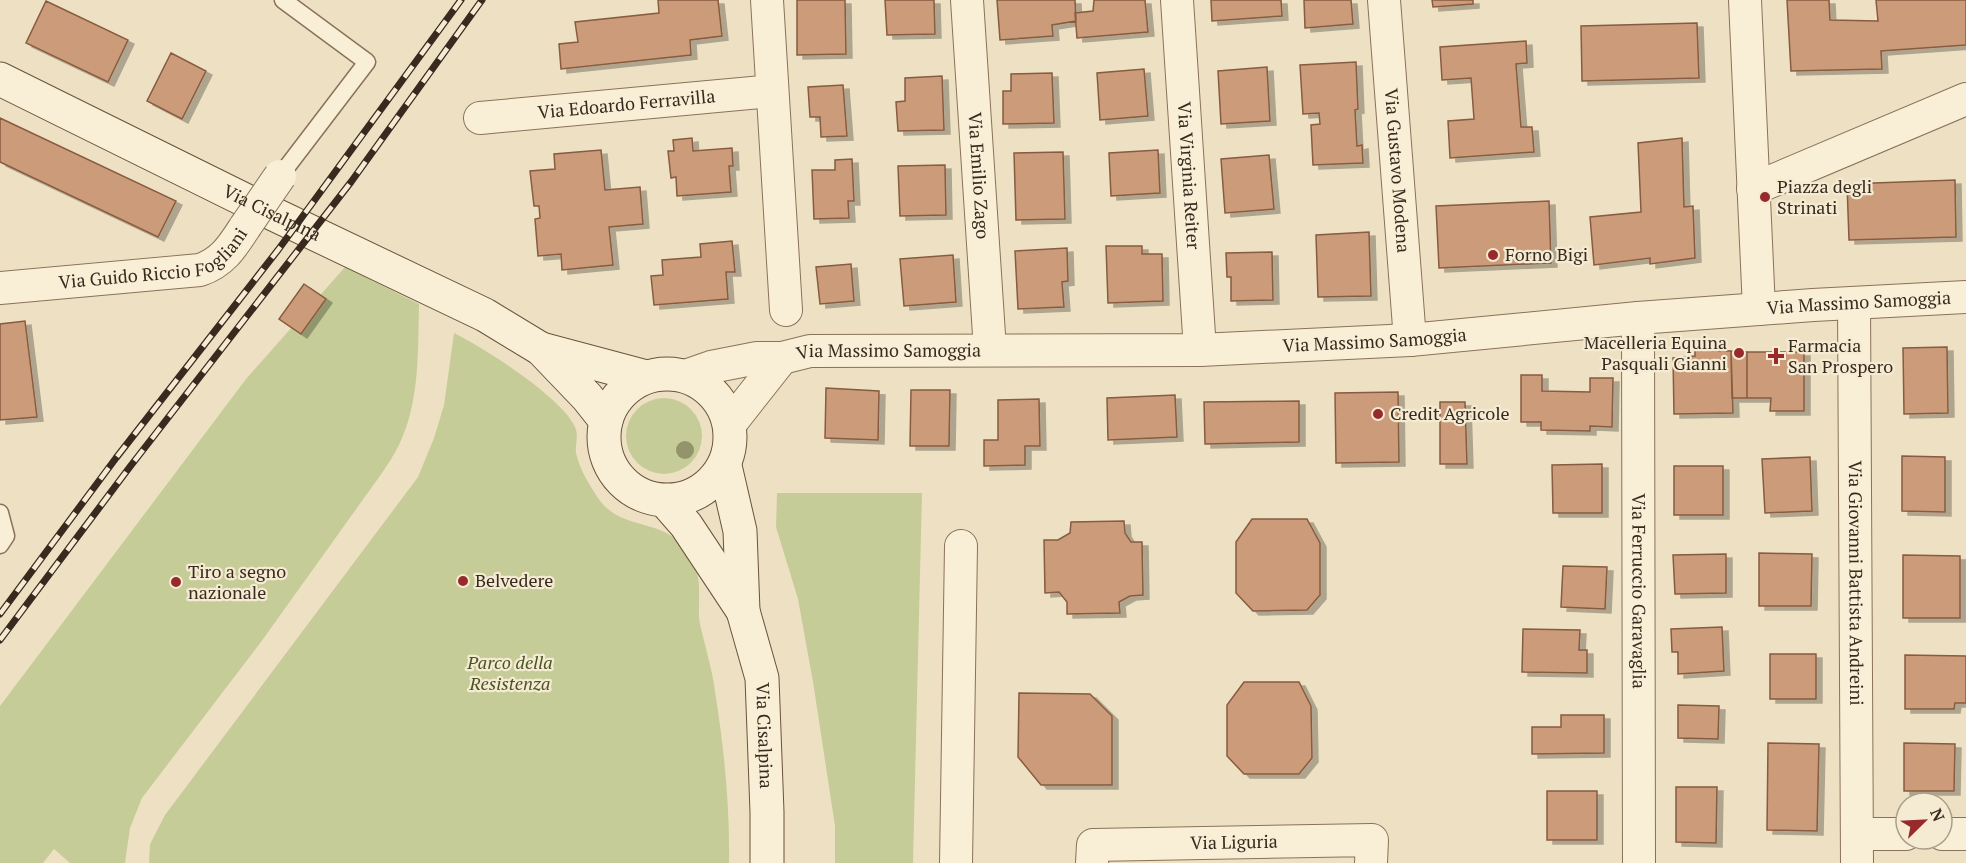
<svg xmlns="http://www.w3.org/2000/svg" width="1966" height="863" font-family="'PT Serif',serif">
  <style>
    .green { fill: #c6cc97 }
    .building { fill: #cc9b79; stroke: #875c40; stroke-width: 1.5; filter: url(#shadow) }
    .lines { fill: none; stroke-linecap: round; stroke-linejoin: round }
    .lane-casing { stroke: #88725a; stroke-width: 19 }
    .street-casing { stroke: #88725a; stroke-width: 34 }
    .secondary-casing { stroke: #6a533d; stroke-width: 35 }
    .lane { stroke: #f9eed6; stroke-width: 16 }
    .street { stroke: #f9eed6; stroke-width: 32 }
    .secondary { stroke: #f9eed6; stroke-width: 33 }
    .rail-casing { stroke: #382a1e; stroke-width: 7 }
    .rail { stroke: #f5ebd3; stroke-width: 4.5; stroke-dasharray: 14; stroke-linecap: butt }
    .street-bridge-casing { stroke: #88725a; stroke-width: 34; stroke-linecap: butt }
    .street-bridge { stroke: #f9eed6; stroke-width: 32 }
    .tree { fill: #93946c }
    .poi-dot { fill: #972a2b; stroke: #f5ebd3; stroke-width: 2 }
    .labels { text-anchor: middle; stroke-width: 4.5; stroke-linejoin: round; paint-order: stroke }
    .street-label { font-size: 18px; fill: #382a1e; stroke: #f5ebd3 }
    .poi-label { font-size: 18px; fill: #382a1e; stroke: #f5ebd3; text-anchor: start }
    .park-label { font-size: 18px; font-style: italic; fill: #495524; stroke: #f5ebd3 }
  </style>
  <defs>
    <filter id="shadow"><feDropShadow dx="6" dy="4" stdDeviation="0" flood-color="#0004"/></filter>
  </defs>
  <rect width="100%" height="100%" fill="#eee1c3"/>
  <path class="green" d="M345,267l74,37c-1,46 1,98 -20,141 -5,10 -11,19 -17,28l-121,169 -119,156 -12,30 -5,35h-55l-16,-14 -11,14h-43v-157l246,-327z
    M454,333c30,15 108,64 121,94 4,8 0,18 1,26 4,17 13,31 22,45 22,33 63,20 84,48 5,7 12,16 14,24 6,15 1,38 4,54 5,22 12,44 15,67 9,57 15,115 14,172h-580l1,-19 15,-29 253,-338 16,-39 10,-33z
    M626 436a38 38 0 1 1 76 0a38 38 0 1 1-76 0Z
    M777,493h145l-9,370h-78v-37l-22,-144 -15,-83 -22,-72z"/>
  <path class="building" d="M658,0h60l4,36 -32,4 1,15 -130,14 -2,-25 19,-2 -3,-20 84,-9z
    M797,0h48l1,54 -49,1z
    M885,0h49l1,34 -48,1z
    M997,0h78l1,21 -24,4 1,11 -53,4z
    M1094,0h51l3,32 -71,6 -2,-25 18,-2z
    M1211,0h70l1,16 -70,5z
    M1304,0h47l2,24 -48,4z
    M1432,0h41v4l-40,3z
    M1787,0h42l1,20 48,1 -2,-21h90v45l-85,6 1,18 -91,2z
    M46,1l82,39 -20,42 -82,-39z
    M1697,23l2,55 -117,3 -1,-55z
    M1526,41l1,22 -11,1 5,63h11l2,25 -84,6 -2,-37 26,-2 -3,-41 -29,2 -2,-33z
    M171,53l35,18 -24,48 -35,-18z
    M1356,62l2,47 -3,1 2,36 5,-1 1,18 -50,2 -2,-40 9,-1 -1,-11 -16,1 -3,-49z
    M1267,67l3,54 -49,3 -3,-53z
    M1144,69l4,47 -48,4 -3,-47z
    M1052,73l2,50 -51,1v-33h8v-17z
    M942,76l2,54 -46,1 -2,-29 9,-1v-23z
    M843,85l4,51 -26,1 -1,-20h-10l-2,-30z
    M0,118l176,83 -18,36 -158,-75z
    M692,138l1,13 39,-3 1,18h-4l2,26 -54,4 -1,-19 -5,1 -3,-27h6l-1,-11z
    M1682,138l2,69 9,-1 2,52 -45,6v-6l-56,7 -4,-48 51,-5 -3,-69z
    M601,150l4,40 35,-3 3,37 -34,3 4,38 -51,5 -1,-16 -23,2 -3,-37 5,-1 -1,-12h-5l-4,-35 25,-2 -1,-15z
    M1158,150l2,43 -49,3 -2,-43z
    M1063,152l2,67 -49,1 -2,-67z
    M1269,155l5,54 -49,4 -4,-54z
    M852,159l2,42h-6l1,17 -35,1 -2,-49h23v-10z
    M945,165l1,50 -46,1 -2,-50z
    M1955,180l1,57 -107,3 -2,-56z
    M1549,201l2,62 -112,5 -3,-62z
    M1369,232l2,64 -53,1 -2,-62z
    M732,241l3,31h-9l2,27 -74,6 -3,-29 12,-1 -1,-15 39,-3 -1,-13z
    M1106,246h36v8h20l1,47 -55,2z
    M1067,248l1,33 -6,1 2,25 -46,2 -3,-58z
    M1272,252l1,48 -42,1v-24h-4l-1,-24z
    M953,255l3,47 -52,4 -4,-47z
    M851,264l3,37 -34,3 -4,-37z
    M304,284l22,15 -25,35 -22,-15z
    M25,321l12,96 -37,3v-96z
    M1947,347l1,66 -44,1 -1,-66z
    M1695,350l36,1 2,62 -59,1 -1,-56 22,-2z
    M1731,351l16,1v46h-15z
    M1747,352h57v59h-34l1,-13h-24z
    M1521,375h21v16l48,1v-14h23l-1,49 -22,-1v5l-49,-1v-8h-20z
    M826,388l53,3 -1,49 -53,-2z
    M911,390h39l-1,56h-39z
    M1398,392l1,70 -63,1 -1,-70z
    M1175,395l2,42 -69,3 -1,-42z
    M1039,399l1,47h-15v19l-41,1v-26h14v-40z
    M1299,401v41l-94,2 -1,-42z
    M1440,402h25l2,62h-27z
    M1902,456l43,1v55l-43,-1z
    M1810,457l2,54 -47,2 -3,-54z
    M1602,464v49h-49l-1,-48z
    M1674,466h49v49h-49z
    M1252,519h55l13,24v52l-13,15 -54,1 -17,-18v-51z
    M1124,521l1,12 6,9h11l1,53 -13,1 -11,6 1,11 -53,1v-12l-8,-10 -14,1 -1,-53h14l12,-7 1,-11z
    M1759,553l53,1 -1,52h-52z
    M1726,554v39l-51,1 -2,-39z
    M1903,555l57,1v62h-57z
    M1563,566l44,1 -2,42 -44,-2z
    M1722,627l2,44 -46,3v-22h-6l-1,-23z
    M1523,629l57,1 -1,20h8v23l-65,-1z
    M1770,654h46v45h-46z
    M1905,655l61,1v47h-11l-1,6h-49z
    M1244,682h55l12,24 1,52 -13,16h-55l-17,-18v-51z
    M1019,693l71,1 22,22v69h-71l-23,-28z
    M1678,705l41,1 -1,33 -40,-1z
    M1561,715h43v38l-72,1v-27h29z
    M1768,743l51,1 -2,87 -50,-1z
    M1904,743l51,1 -1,47h-50z
    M1676,787h41l-1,56 -40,-1z
    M1547,791h50v49h-50z"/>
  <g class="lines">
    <defs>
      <path id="lane" d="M280,176l87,-114 -84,-62
        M0,513l6,23 -6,9"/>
      <g id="street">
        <path d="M767,0l19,310"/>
        <path id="s1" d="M967,0l23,350"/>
        <path id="s2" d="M1177,0l23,350"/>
        <path id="s3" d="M1384,0l26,340"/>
        <path d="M1745,0l14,309"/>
        <path id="s4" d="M480,118l292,-27"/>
        <path d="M1753,189l213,-90"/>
        <path id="s5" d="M0,288l200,-18c23,-8 32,-23 45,-43"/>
        <path id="s6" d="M1854,303l3,560"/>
        <path id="s7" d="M1638,318l1,545"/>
        <path id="s8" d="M685,376l26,-9 46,-9h25l28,-7 390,-1 210,-10 228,-22 175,-13 153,-8"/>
        <path d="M730,424l52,-66"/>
        <path d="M1857,834h49"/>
        <path d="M1942,834h24"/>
        <path d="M956,863l5,-317"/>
        <path id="s9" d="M1092,863l1,-18 279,-5 -1,23"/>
      </g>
      <g id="secondary">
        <path id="s10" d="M0,79l265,131 220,105 56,34 46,48 19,24"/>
        <path d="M541,349l105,28"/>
        <circle cx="667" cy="437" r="63"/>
        <path id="s11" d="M725,466l15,65 3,80 19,67 5,134v51"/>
        <path d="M665,501l21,24 57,86"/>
      </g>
    </defs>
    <use href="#lane" class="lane-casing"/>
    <use href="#street" class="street-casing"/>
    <use href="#secondary" class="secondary-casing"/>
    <use href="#lane" class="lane"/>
    <use href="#street" class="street"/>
    <use href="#secondary" class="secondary"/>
    <defs>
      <path id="rail" d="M0,614l116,-156 162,-208 183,-250
        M0,640l129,-172 222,-286 131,-182"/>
    </defs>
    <use href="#rail" class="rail-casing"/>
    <use href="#rail" class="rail"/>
    <defs>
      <path id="street-bridge" d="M245,227l35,-51"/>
    </defs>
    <use href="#street-bridge" class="street-bridge-casing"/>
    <use href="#street-bridge" class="street-bridge"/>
  </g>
  <circle class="tree" cx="685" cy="450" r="9"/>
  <g class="poi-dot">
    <circle cx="1765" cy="197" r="6"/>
    <circle cx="1493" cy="255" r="6"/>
    <circle cx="1739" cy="353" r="6"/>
    <path d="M1773 347h6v6h6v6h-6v6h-6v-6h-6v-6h6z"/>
    <circle cx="1378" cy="414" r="6"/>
    <circle cx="463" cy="581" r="6"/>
    <circle cx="176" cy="582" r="6"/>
  </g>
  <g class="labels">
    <g class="street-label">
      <text dy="6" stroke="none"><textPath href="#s4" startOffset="147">Via Edoardo Ferravilla</textPath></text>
      <text dy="6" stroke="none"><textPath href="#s3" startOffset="171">Via Gustavo Modena</textPath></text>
      <text dy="6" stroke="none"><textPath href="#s1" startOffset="176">Via Emilio Zago</textPath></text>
      <text dy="6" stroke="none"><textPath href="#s2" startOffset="176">Via Virginia Reiter</textPath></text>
      <text dy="6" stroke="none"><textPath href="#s10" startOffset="303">Via Cisalpina</textPath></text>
      <text dy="6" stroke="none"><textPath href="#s5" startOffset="160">Via Guido Riccio Fogliani</textPath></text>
      <text dy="6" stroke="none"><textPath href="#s8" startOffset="1179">Via Massimo Samoggia</textPath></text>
      <text dy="6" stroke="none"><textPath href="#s8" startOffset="693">Via Massimo Samoggia</textPath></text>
      <text dy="6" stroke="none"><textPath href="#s8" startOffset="207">Via Massimo Samoggia</textPath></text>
      <text dy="6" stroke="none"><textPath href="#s6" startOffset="280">Via Giovanni Battista Andreini</textPath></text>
      <text dy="6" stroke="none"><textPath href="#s7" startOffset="273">Via Ferruccio Garavaglia</textPath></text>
      <text dy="6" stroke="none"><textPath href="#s11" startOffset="274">Via Cisalpina</textPath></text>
      <text dy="6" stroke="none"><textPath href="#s9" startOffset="159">Via Liguria</textPath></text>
    </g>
    <g class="poi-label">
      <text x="1777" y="193">Piazza degli<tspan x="1777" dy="21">Strinati</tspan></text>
      <text x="1505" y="261">Forno Bigi</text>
      <text x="1727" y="349" text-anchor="end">Macelleria Equina<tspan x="1727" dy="21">Pasquali Gianni</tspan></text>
      <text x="1788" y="352">Farmacia<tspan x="1788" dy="21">San Prospero</tspan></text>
      <text x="1390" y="420">Credit Agricole</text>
      <text x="188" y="578">Tiro a segno<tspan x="188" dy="21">nazionale</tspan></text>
      <text x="475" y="587">Belvedere</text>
    </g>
    <g class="park-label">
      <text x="510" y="669">Parco della<tspan x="510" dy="21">Resistenza</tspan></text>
    </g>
  </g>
  <g transform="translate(1924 821) rotate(66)"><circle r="28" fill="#f5ebd3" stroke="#a99e8b" stroke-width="1.5"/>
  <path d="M0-4.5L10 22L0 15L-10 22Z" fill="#972a2b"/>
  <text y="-9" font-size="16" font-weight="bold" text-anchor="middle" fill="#382a1e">N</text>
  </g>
</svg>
